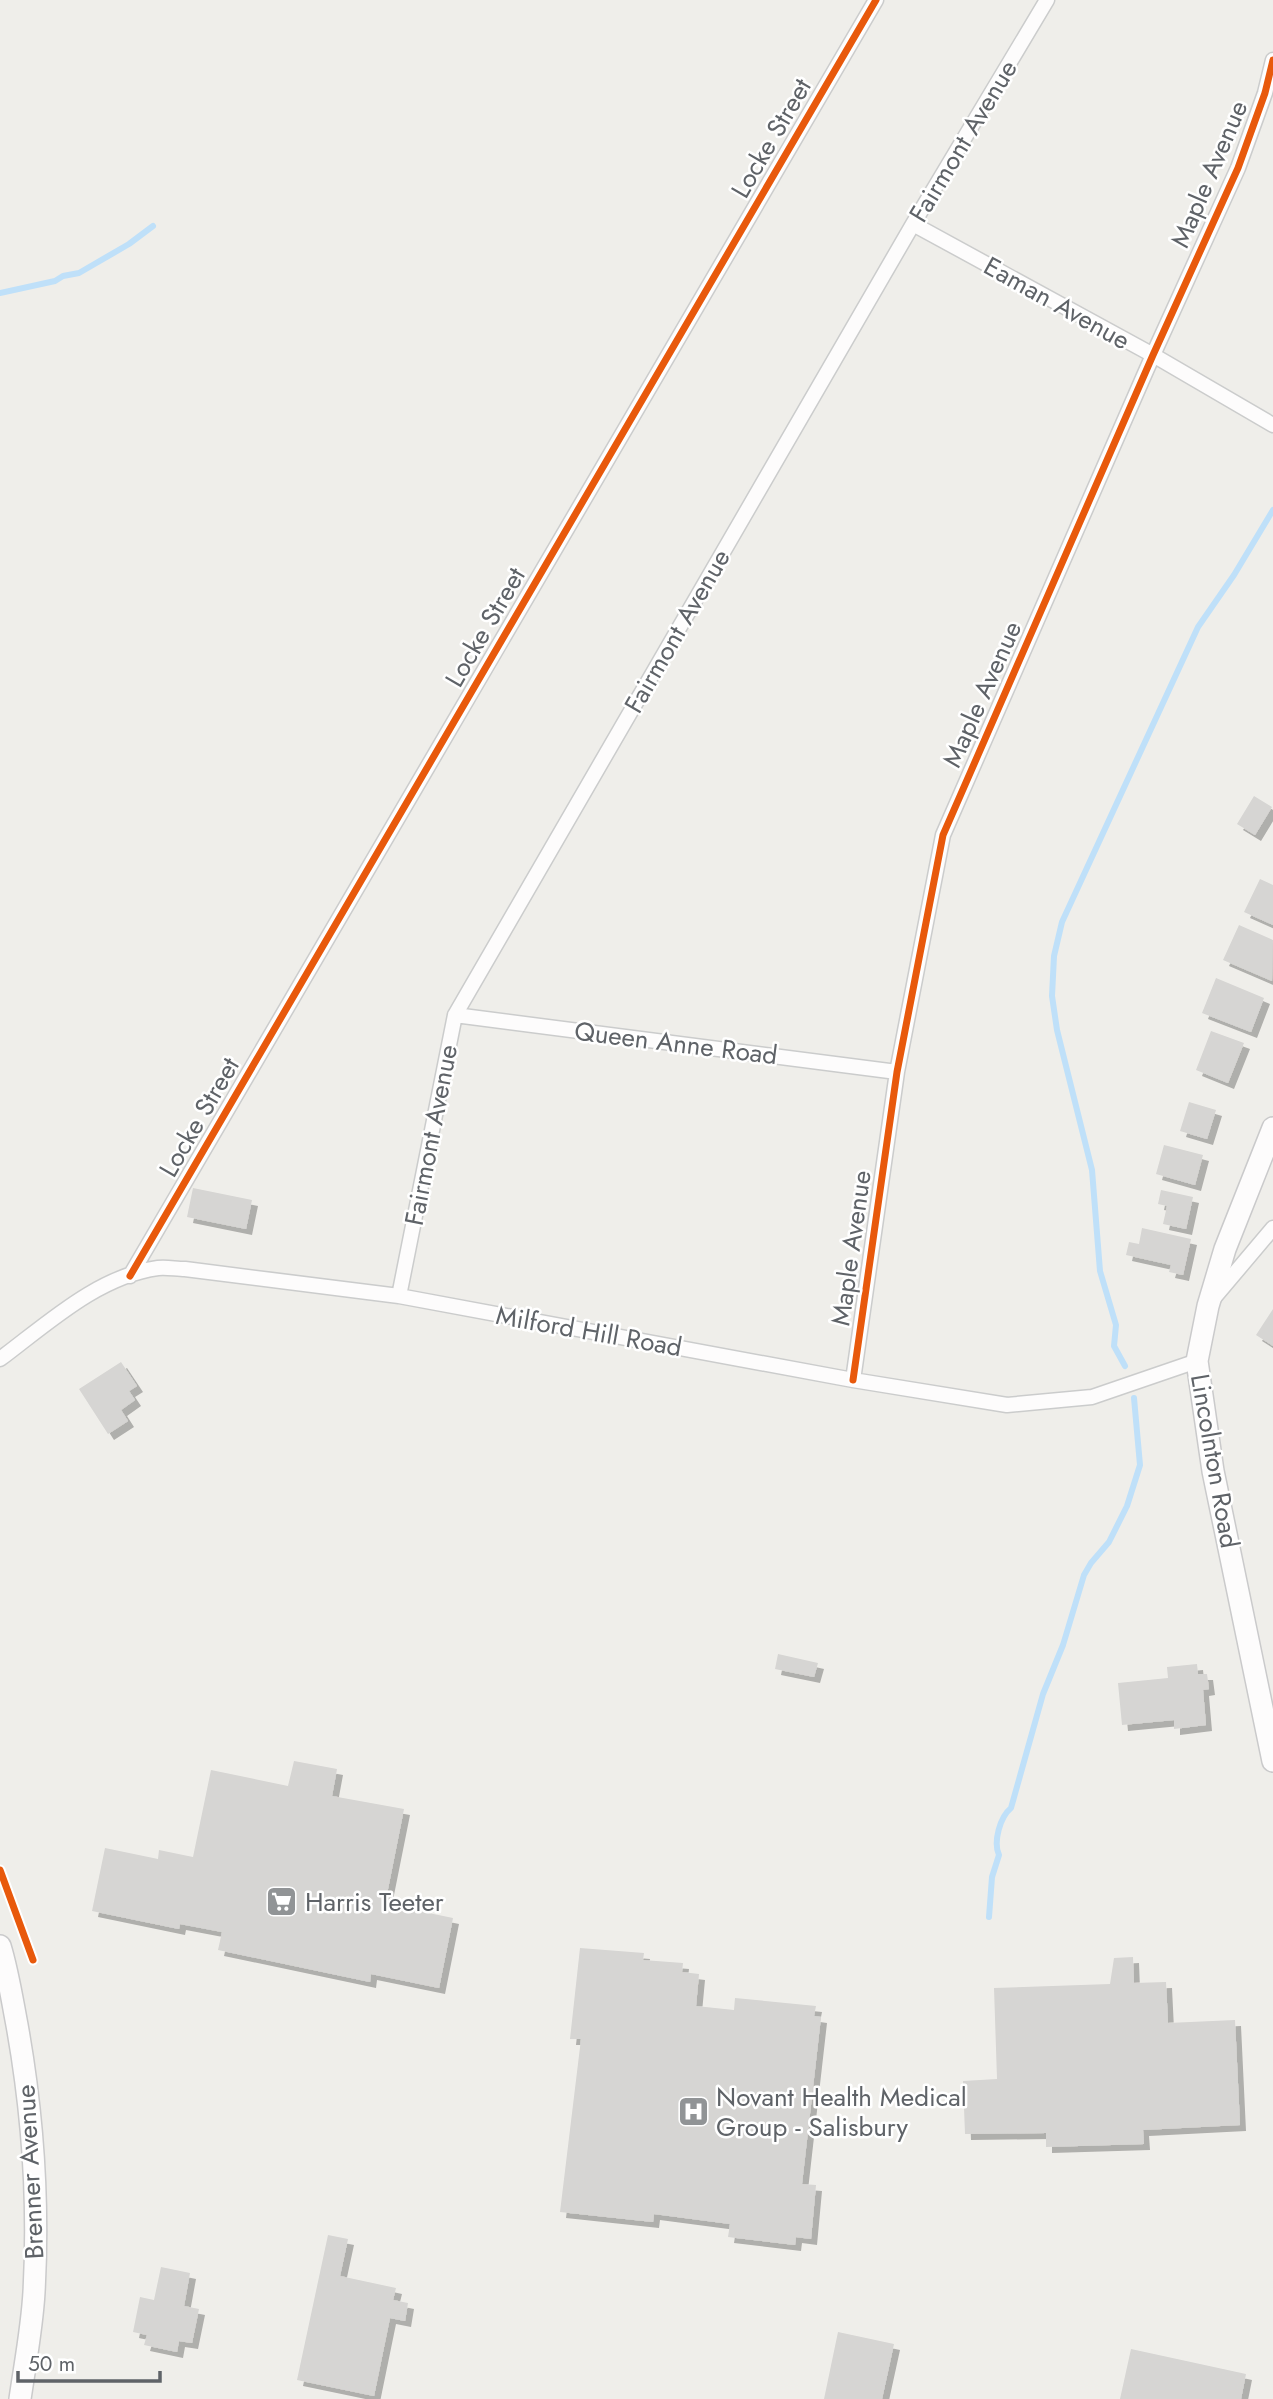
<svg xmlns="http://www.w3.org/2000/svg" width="1273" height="2399" font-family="Jost,sans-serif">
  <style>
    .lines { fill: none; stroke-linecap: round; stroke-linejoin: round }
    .stream { stroke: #bfe0f9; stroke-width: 6 }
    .building { fill: #d6d5d3; filter: url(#shadow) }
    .street-casing { stroke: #cbcccc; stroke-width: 17 }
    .secondary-casing { stroke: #cacacb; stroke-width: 24 }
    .street { stroke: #fdfcfc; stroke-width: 14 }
    .secondary { stroke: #fdfcfc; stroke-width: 21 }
    .cycleway-casing { stroke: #fff; stroke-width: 11 }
    .cycleway { stroke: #e8590c; stroke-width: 7 }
    .labels { text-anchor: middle; stroke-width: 5; stroke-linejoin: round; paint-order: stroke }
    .street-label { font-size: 26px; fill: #5f6368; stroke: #fff }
    .poi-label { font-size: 26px; fill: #5f6368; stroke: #fff; text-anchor: start }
  </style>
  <defs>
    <filter id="shadow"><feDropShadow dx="6" dy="6" stdDeviation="0" flood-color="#0004"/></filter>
  </defs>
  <rect width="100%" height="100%" fill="#efeeea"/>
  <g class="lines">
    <path class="stream" d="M0,293l55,-12 8,-5 16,-3 50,-29 24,-18
      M1125,1366l-11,-20 2,-21 -16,-54 -8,-101 -35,-140 -5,-34 2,-40 8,-34 136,-295 36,-52 39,-65
      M989,1917l3,-40 7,-22c-6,-13 1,-38 12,-47l32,-114 20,-49 21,-70 7,-12 18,-21 18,-36 13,-41 -6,-67"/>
  </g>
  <path class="building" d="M1254,796l18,11 -17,28 -18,-11z
    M1260,879l13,6v40l-29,-13z
    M1239,925l34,15 -1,41 -49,-21z
    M1216,978l48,20 -13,34 -49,-19z
    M1211,1031l33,12 -16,40 -32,-13z
    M1189,1102l27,8 -9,29 -27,-8z
    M1164,1145l39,10 -8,30 -39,-11z
    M193,1188l59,12 -6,29 -59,-12z
    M1161,1190l32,7 -7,32 -23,-5 4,-18 -9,-2z
    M1142,1228l49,11 -8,36 -14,-3 2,-7 -45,-10 3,-13 10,2z
    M1273,1309v37l-17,-11z
    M121,1362l16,24 -8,5 6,9 -14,10 7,11 -20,13 -29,-45z
    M778,1654l40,9 -4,14 -39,-8z
    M1197,1664l1,10h9l2,15 -6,1 3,35 -32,4v-9l-52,5 -4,-42 50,-5 -1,-11z
    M294,1761l43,8 -5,27 72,13 -19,95 68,14 -14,70 -68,-14 -1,8 -152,-32 4,-18 -42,-8 -1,5 -87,-18 13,-63 53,11 1,-9 34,7 18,-87 77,16z
    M580,1948l64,5 -1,7 40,3 -1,9 17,2 -3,32 38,4 1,-12 81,8 -2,10 7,1 -19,167 14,1 -5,54 -15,-2 -1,8 -67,-8 2,-13 -76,-10 -1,8 -93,-10 21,-173h-11z
    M1133,1957l1,26 32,-1 2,41 67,-3 5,105 -97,5 1,14 -98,3v-14l-81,1 -2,-53 34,-2 -3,-91 116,-4 4,-26z
    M328,2235l20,4 -8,37 56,12 -3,12 15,3 -3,18 -15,-3 -16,78 -77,-16z
    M161,2267l29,6 -6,33 15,3 -7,34 -13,-2 -2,11 -33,-7 3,-10 -14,-3 7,-35 14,3z
    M838,2332l56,12 -12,55h-58z
    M1131,2349l115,25 -5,25h-121z"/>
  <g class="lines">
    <defs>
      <path id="street" d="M913,224l240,131 120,70
        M455,1015l442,57
        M130,1276l746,-1276
        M399,1296l56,-281 458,-791 134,-224
        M1213,1299l60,-71
        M0,1359c47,-35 98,-83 158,-91 9,-1 18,1 27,1l214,27 454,84 154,25 85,-8 105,-36
        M853,1380l44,-308 46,-237 210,-480 85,-187 27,-75 8,-33"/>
      <path id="secondary" d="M1273,1128l-48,121 -17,57 -11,55 16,110 60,290
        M0,1946c8,26 12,53 17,79 16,89 22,177 17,267 -2,36 -9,72 -14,107"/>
    </defs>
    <use href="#street" class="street-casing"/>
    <use href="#secondary" class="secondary-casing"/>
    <use href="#street" class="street"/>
    <use href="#secondary" class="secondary"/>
    <defs>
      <path id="cycleway" d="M130,1276l746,-1276
        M853,1380l44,-308 46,-237 210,-480 85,-187 27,-75 8,-33
        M0,1870l33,90"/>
    </defs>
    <use href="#cycleway" class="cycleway-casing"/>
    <use href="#cycleway" class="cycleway"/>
  </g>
  <defs>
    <symbol id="supermarket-square" viewBox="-11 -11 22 22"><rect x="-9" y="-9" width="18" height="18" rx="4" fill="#919496" stroke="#fff"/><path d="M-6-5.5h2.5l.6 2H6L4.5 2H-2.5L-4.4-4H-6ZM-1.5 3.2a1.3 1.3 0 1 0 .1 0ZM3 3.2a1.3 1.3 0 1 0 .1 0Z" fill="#fff"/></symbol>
    <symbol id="hospital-square" viewBox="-11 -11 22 22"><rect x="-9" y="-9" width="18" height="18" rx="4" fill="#919496" stroke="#fff"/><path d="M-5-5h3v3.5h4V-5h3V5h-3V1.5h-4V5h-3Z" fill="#fff"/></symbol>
  </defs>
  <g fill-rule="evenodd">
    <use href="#supermarket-square" x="264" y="1884" width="35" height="35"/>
    <use href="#hospital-square" x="676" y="2094" width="35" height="35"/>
  </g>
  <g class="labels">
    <g class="street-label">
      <text transform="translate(771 138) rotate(-60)" y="9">Locke Street</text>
      <text transform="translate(963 141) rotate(-59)" y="9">Fairmont Avenue</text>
      <text transform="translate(1209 174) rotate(-67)" y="9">Maple Avenue</text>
      <text transform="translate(1057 303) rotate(29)" y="9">Eaman Avenue</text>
      <text transform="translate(485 627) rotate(-60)" y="9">Locke Street</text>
      <text transform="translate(677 631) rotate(-60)" y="9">Fairmont Avenue</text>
      <text transform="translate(982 694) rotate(-66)" y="9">Maple Avenue</text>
      <text transform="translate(676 1043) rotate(7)" y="9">Queen Anne Road</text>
      <text transform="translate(199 1117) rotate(-60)" y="9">Locke Street</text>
      <text transform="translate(431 1135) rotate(-79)" y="9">Fairmont Avenue</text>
      <text transform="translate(851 1248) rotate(-82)" y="9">Maple Avenue</text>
      <text transform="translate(589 1331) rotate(10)" y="9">Milford Hill Road</text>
      <text transform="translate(1215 1461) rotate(80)" y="9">Lincolnton Road</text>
      <text transform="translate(30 2172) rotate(-93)" y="9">Brenner Avenue</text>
    </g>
    <g class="poi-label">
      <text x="305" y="1911">Harris Teeter</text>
      <text x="716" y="2106">Novant Health Medical<tspan x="716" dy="30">Group - Salisbury</tspan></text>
    </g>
  </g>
  <path d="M18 2371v10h142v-10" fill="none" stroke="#5f6368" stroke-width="3.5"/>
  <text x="28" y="2371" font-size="21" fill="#5f6368" stroke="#ffffff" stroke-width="5" paint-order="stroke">50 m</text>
</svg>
